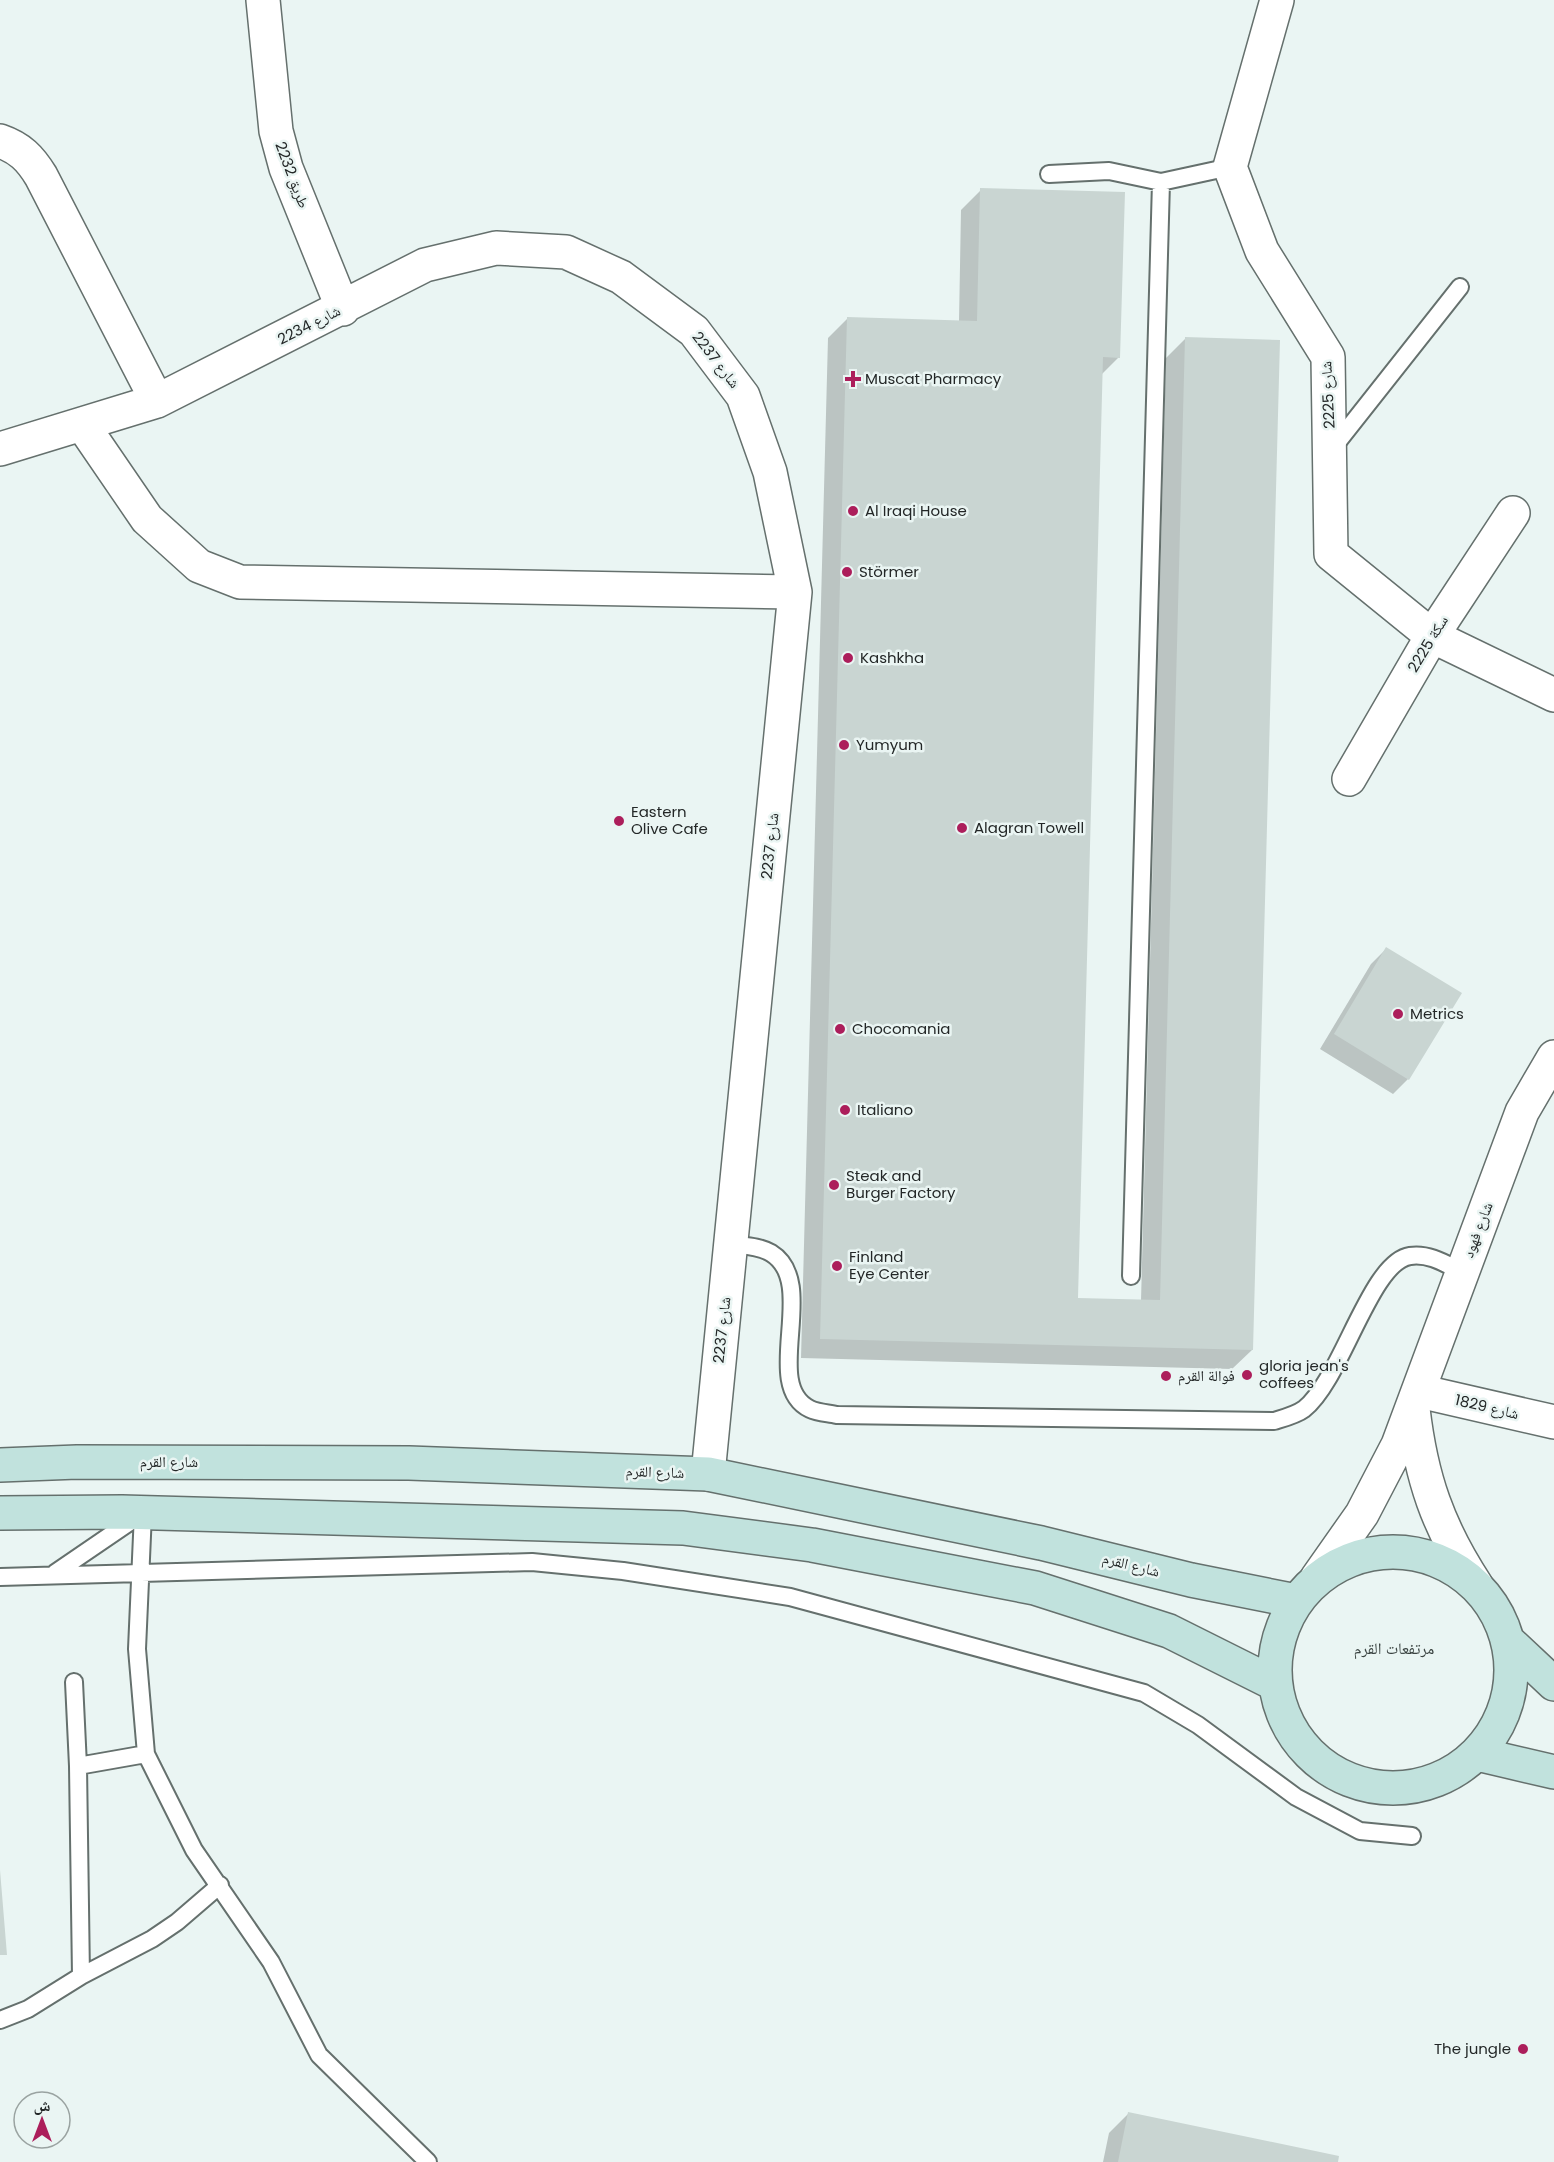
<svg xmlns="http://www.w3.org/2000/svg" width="1554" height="2162" font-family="Poppins,'Noto Naskh Arabic',sans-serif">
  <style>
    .shadow { fill: #0003 }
    .building { fill: #c9d5d2 }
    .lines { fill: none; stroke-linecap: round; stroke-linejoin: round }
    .service-casing { stroke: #65706d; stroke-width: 20 }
    .minor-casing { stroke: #65706d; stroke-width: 36 }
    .tertiary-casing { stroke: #65706d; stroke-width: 36 }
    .secondary-casing { stroke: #65706d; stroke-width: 36 }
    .service { stroke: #fff; stroke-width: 16 }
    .minor { stroke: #fff; stroke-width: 33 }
    .tertiary { stroke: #fff; stroke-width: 33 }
    .secondary { stroke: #c1e2dd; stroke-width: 33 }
    .poi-dot { fill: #ac1e5b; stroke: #eaf5f3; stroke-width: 2 }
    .labels { text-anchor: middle; stroke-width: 5; stroke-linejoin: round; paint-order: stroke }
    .street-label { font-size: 15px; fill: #232727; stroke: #eaf5f3 }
    .poi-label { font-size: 15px; fill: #232727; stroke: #eaf5f3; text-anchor: start }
    .neighbourhood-label { font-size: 16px; fill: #3b4442; stroke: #eaf5f3 }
  </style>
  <rect width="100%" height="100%" fill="#eaf5f3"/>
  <path class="shadow" d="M981,190l138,167 -18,18 -24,924 64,2 25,-943 19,-19 67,1011 -20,19 -431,-11 27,-1020 19,-19 112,3 2,-112z
    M1386,949l22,130 -15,15 -73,-45 51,-85z
    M1129,2113l207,49h-233l6,-29z"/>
  <path class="building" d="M980,188l145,4 -5,166 -17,-1 -25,941 82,2 25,-963 95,3 -27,1010 -433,-11 27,-1022 130,4z
    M1386,947l76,46 -53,87 -75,-46z
    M0,1870l7,85h-7z
    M1128,2112l211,44 -1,6h-220z"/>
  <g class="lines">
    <defs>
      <path id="service" d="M1049,174l60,-3 52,11 69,-15
        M1332,449l128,-162
        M731,1244c14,2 28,2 40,9 49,30 -11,132 39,156 8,4 19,4 27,6l437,6c10,-3 22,-6 30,-12 38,-30 66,-147 106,-153 19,-3 36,8 52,16
        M1131,1276l30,-1094
        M143,1513l-6,136 9,105 48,96 77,112 48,93 109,107
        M55,1573l85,-58
        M0,1577l532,-15 91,9 167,26 354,96 54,32 98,72 64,34 52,5
        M74,1682l4,84
        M81,1976l-3,-210 68,-12
        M0,2020l28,-11 53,-33 71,-37 25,-17 43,-37"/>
      <path id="minor" d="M263,0l13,131 10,37 57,141
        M1277,0l-47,167 32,84 66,106 3,197 101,82 122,59
        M0,141c20,7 30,17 41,35l116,225
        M82,424l65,95 52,47 41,16 555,10
        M0,449l157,-48 268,-136 71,-17 70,4 55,25 73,54 49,65 27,76 25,120 -87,882
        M1349,779l83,-143 81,-123
        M1419,1391l135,31"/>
      <path id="tertiary" d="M1413,1409c8,69 25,118 63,176
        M1317,1578l45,-64 36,-69 124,-333 32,-55"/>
      <path id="secondary" d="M0,1465l77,-3 332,1 299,11 333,69 150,37 105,21
        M0,1513l122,-1 561,16 129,17 223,43 134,43 106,53
        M1275 1670a118 118 0 1 1 236 0a118 118 0 1 1-236 0Z
        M1508,1641l46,43
        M1477,1754l77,18"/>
    </defs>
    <use href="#service" class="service-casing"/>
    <use href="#minor" class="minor-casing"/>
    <use href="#tertiary" class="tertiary-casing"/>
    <use href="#secondary" class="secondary-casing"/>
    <use href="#service" class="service"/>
    <use href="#minor" class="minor"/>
    <use href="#tertiary" class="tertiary"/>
    <use href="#secondary" class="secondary"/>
  </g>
  <g class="poi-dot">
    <path d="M850 370h6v6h6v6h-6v6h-6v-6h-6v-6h6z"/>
    <circle cx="853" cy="511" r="6"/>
    <circle cx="847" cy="572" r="6"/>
    <circle cx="848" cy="658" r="6"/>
    <circle cx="844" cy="745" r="6"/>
    <circle cx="619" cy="821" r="6"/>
    <circle cx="962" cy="828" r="6"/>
    <circle cx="1398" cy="1014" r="6"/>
    <circle cx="840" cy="1029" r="6"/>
    <circle cx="845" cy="1110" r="6"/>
    <circle cx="834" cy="1185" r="6"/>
    <circle cx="837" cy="1266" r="6"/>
    <circle cx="1247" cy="1375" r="6"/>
    <circle cx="1166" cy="1376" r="6"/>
    <circle cx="1523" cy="2049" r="6"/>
  </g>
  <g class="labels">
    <g class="street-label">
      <text transform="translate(292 175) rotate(69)" y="5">طريق 2232</text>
      <text transform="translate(309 325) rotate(-27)" y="5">2234 شارع</text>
      <text transform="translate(716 360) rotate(52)" y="5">2237 شارع</text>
      <text transform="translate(1328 395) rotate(-93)" y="5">شارع 2225</text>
      <text transform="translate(1428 644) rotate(-59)" y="5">سكة 2225</text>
      <text transform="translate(770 846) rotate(-84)" y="5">2237 شارع</text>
      <text transform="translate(1478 1230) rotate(-69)" y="5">شارع فهود</text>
      <text transform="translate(722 1330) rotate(-84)" y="5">2237 شارع</text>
      <text transform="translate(1487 1407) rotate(13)" y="5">1829 شارع</text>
      <text x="169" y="1467">شارع القرم</text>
      <text transform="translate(655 1472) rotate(2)" y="5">شارع القرم</text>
      <text transform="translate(1131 1565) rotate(14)" y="5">شارع القرم</text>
    </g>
    <g class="poi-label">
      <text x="865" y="384">Muscat Pharmacy</text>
      <text x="865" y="516">Al Iraqi House</text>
      <text x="859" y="577">Störmer</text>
      <text x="860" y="663">Kashkha</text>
      <text x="856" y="750">Yumyum</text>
      <text x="631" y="817">Eastern<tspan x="631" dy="17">Olive Cafe</tspan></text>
      <text x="974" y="833">Alagran Towell</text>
      <text x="1410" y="1019">Metrics</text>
      <text x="852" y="1034">Chocomania</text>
      <text x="857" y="1115">Italiano</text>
      <text x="846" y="1181">Steak and<tspan x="846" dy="17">Burger Factory</tspan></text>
      <text x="849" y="1262">Finland<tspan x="849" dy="17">Eye Center</tspan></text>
      <text x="1259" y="1371">gloria jean's<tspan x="1259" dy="17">coffees</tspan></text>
      <text x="1178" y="1381">فوالة القرم</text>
      <text x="1511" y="2054" text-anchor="end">The jungle</text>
    </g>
    <g class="neighbourhood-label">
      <text x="1394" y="1654">مرتفعات القرم</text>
    </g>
  </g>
  <g transform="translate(42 2120)"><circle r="28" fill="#eaf5f3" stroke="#9aa3a1" stroke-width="1.5"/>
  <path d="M0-4.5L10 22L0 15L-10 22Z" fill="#ac1e5b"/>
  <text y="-9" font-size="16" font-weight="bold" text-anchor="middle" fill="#232727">ش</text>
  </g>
</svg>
